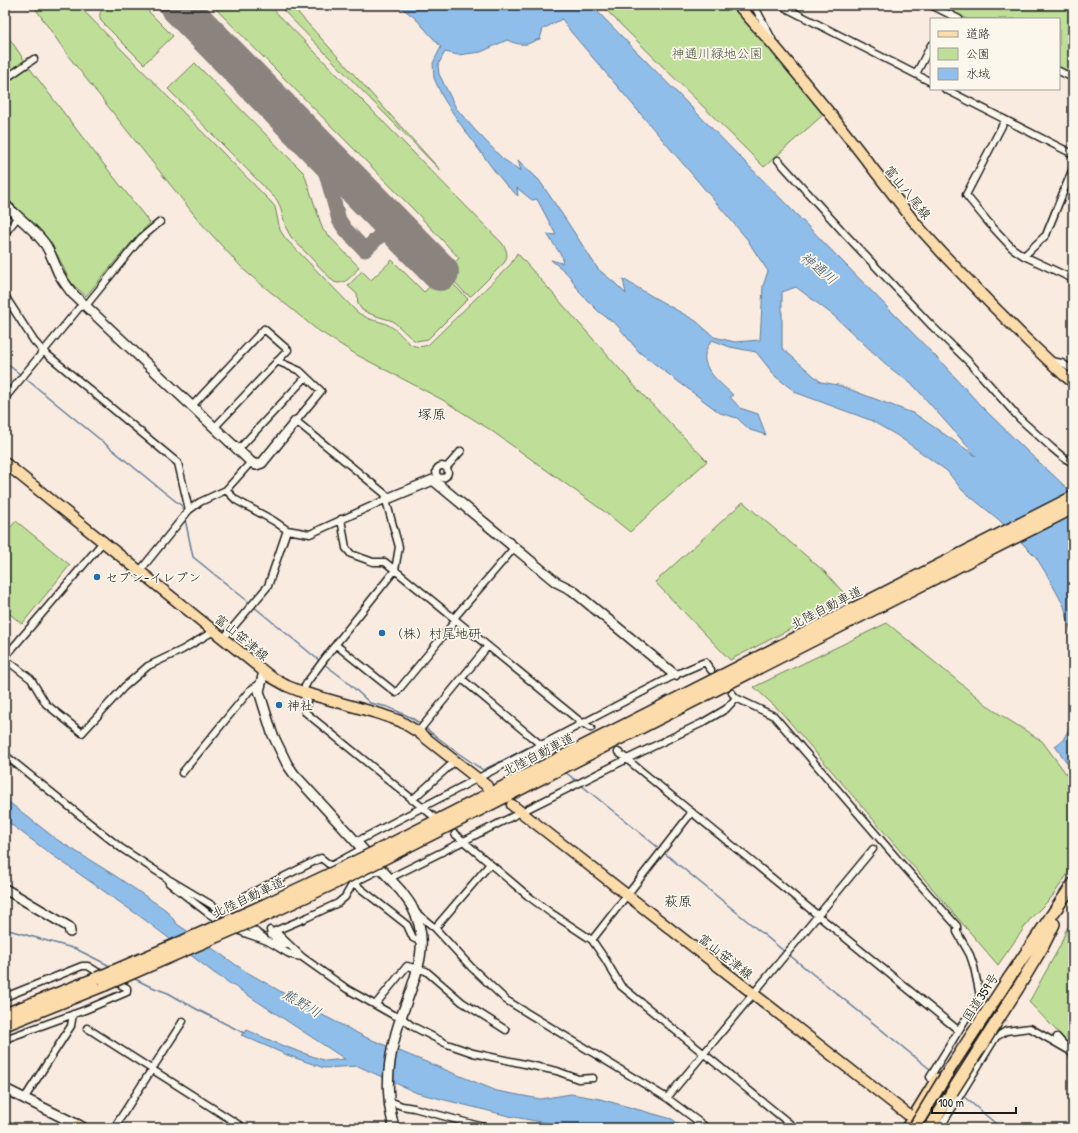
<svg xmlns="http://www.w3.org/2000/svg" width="1078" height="1133" font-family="'Patrick Hand','Klee One',sans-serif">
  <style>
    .green { fill: #bfdf98; stroke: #6e7e5a }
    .water { fill: #8fbeea; stroke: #617d98; fill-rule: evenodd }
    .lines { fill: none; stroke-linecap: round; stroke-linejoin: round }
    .stream { stroke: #617d98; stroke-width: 1.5 }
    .taxiway { stroke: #8b847e; stroke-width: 15 }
    .runway { stroke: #8b847e; stroke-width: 38 }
    .street-tunnel { stroke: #cec2b9; stroke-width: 6; stroke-dasharray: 6 3; stroke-linecap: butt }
    .street-casing { stroke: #1c1c1c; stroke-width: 9 }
    .secondary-casing { stroke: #1c1c1c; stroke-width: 12 }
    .primary-casing { stroke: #1c1c1c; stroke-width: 13 }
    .highway-casing { stroke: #1c1c1c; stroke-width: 14 }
    .street { stroke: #fbf7ec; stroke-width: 6 }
    .secondary { stroke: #fbf7ec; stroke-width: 9 }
    .primary { stroke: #fddcac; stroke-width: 10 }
    .highway { stroke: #fddcac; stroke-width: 11 }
    .highway-bridge-casing { stroke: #1c1c1c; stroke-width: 14; stroke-linecap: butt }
    .highway-bridge { stroke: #fddcac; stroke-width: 11 }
    .poi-dot { fill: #1f6fb2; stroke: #fbf7ec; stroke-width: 1.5 }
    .labels { text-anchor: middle; stroke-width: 3.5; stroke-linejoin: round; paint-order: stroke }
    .park-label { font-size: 13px; fill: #4d5641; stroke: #fbf7ec }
    .street-label { font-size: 13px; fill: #1c1c1c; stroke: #fbf7ec }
    .poi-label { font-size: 13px; fill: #1c1c1c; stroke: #fbf7ec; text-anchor: start }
    .water-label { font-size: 14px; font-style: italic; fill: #445564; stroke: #fbf7ec }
    .neighbourhood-label { font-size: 14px; fill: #1c1c1c; stroke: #fbf7ec }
  </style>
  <rect width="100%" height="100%" fill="#faebe0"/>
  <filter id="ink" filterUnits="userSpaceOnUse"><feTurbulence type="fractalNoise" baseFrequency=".025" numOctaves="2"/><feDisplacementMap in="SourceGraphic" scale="8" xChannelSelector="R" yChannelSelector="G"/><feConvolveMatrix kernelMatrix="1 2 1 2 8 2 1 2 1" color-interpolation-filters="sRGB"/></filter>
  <g filter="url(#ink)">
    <path class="green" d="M33,5h45l193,197 4,5 5,23 5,8 73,75c4,2 8,4 11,6 7,2 15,3 21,7 15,8 17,26 38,19l83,-81 6,-11 123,139 67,69 -77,71 -25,-20 -116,-83 -48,-30 -84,-44 -41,-26 -71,-58 -45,-49 -71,-89 -60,-76z
      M106,5h36l31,31 -29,28 -43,-43c-3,-7 0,-11 5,-16z
      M212,5h57l233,238c5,7 7,12 2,20l-33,33 -5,-2 -21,-22 14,-14 -45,-48z
      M278,5h13l151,167z
      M601,5h137l86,109 -60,53z
      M940,5h133v69l-14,-7v-48h-92z
      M5,32l26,38 49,64 70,89 -21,22 -43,51 -16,-14 -11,-24 -13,-21 -41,-41z
      M195,63l109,110 19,57 36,37c-6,8 -14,19 -25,15l-43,-45 -5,-9 -6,-22 -3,-6 -109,-111z
      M392,260l32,32 19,-18 25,25 -40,40 -12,2 -5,-3 -18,-17 -20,-6 -11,-5 -4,-6 -1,-10 -9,-8 14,-15 9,9z
      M743,502l82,70 24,27 -119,61 -75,-78z
      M16,521l54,44 -48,59 -17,-14v-76z
      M887,623l106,87 49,31 31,42v83l-21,31 -21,21 -33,47 -217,-253 -27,-25z
      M1073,921v127l-44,-46 31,-56 6,-16z"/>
    <path class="water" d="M398,5h193l354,361 35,39 49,48 21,19 23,22v145l-9,-33 -17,-31 -11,-18 -38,-38 -36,-29 -15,-19 -49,-35 -28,-16 -73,-27 -21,-16 -20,-25 -26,-5 -18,-7c-2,3 -5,7 -6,11 -7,17 17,34 27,44l-3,2 10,11 18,6 8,21 -16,-5 -13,-12 -17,-5 -81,-61 -22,-27 -18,-13 -18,-18 -4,-7 -2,-1c-3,-11 -15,-18 -24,-26l11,3 1,-5 -16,-24 9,1 -19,-36 -5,1 -15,-12 1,8 -12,-11 -13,-16 -35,-48 -16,-25 -8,-18 -1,-15 8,-16 -26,-29zM562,19l9,13 176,207 10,16 11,16 -5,15 -3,54 -25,2 -21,-5 -18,-16 -41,-23 -32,-19 3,15 -10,-10 -18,-15 -30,-46 -29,-43 -21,-20 3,11 -18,-12 -28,-29 -19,-22 -17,-34 -1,-9 7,-13 13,3 23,-3 26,-12c6,3 13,5 20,4 4,-1 8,-4 13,-5l3,-10zM796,287l37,28 57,53 24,18 62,70 -61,-42 -77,-29 -17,-3 -39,-34v-56z
      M1073,721v50l-18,-25 8,-6z
      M5,799l51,40 58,36 52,35 11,14 68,47 66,38 54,28 132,54 43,8 31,-5 29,5 72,20 12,9h-111l-64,-12 -92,-23 -59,-27 -34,2 -37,-13 -46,-20 6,-5 34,15 45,16 19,-2 -131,-86 -69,-53 -97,-68 -43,-32z"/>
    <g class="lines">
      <path class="stream" d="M5,362l17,14
        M25,378l139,114 18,14 2,7
        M185,519l8,38 57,46
        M253,606l68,56
        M324,664l20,15 26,24 18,4 22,10 11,7
        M424,727l34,26 25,17 48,-24 1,1
        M537,750l11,9
        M565,772l13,10
        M581,785l79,64
        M663,852l122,100
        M5,929l71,20 36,18
        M788,954l143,116
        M133,978l16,8 19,7 32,18 44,22
        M962,1095l39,33"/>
      <path class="taxiway" d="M319,149l20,71 6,9 20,21 27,-26"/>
      <path class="runway" d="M178,5l262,267"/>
      <path class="street-tunnel" d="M980,996l26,27"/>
      <defs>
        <path id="street" d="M751,5l4,2 17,32
          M780,5l151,77
          M931,5l28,14
          M1059,71l14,7
          M916,74l15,-29
          M5,79l29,-20
          M945,89l102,52 26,13
          M1005,120l-39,75 22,27 24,26 12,8 49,23
          M778,160l67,74 85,90 39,38 51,57 32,29 12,10 9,5
          M5,233l13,-16
          M1024,256l22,-21 27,-67
          M5,296l29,45 9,10 135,112 11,47
          M277,361l23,10 21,20 -25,30 89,73 2,5v5l12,43 -4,23 -63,79 -24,32 -6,11 5,9 -2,11 128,104
          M1051,361l11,2 11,7
          M5,398l74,-90 9,-5 53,-65 19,-16
          M192,406l72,-77 24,21 -73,77
          M238,450l68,-73
          M436 472a6 6 0 1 1 12 0a6 6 0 1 1-12 0Z
          M446,468l15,-17
          M226,490l10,10 38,21 13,9 23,4 77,-35
          M341,519l5,29 5,6 22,8h12l197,161 9,5
          M139,572l50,-62 11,-8 26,-12 25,-28
          M454,618l60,-70
          M223,639l45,-53 19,-56
          M336,645l60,48 60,-73
          M5,657l98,-115
          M5,659l26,20 15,25 36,29 42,-46 24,-21 34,-16 32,-19
          M462,679l79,66
          M732,693l4,5 38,18 125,145 58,65v6l13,23 4,12 6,29 -50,81 4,7
          M418,732l70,-86
          M618,752l340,278
          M5,755l92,74 24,19 46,30 2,5 40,31 15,9
          M182,773l68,-83 11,-7
          M412,800l43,-39
          M455,834l73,62 23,17 41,27 13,19 16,27 174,142
          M356,842l319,-167 30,-13 6,8
          M331,866l31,-17
          M381,869l-28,14 -8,14 -7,6 -30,14 -33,14 27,26 45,32 46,26 8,2 11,9 35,18 26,9 84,18 21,8 15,-1
          M390,878l237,-119 75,-36 24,-14 10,-11
          M170,880l52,31 14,8
          M351,881l56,44 6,13 8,4
          M245,896l76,-38 18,14
          M414,911l21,17 36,39 35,33 161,98 40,30
          M244,923l20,15
          M234,928c11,7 22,8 33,13 13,6 20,15 35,16
          M435,928l55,-64
          M270,930l1,5 11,10h7
          M592,940l100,-128
          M5,997l77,-31h6l16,10
          M375,1005l32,-39 19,5 36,31 44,28
          M87,1028l157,100
          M1057,1037l16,18
          M5,1039l80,-29 42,-18v-4l-13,-7
          M667,1098l206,-249
          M24,1099l47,-73 2,-12
          M389,1101l13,5 12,2 58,16 16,4
          M114,1128l69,-107
          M940,1128l56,-91 10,-6 24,-3 40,23"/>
        <path id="secondary" d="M5,205c13,12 29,24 40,39 6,9 9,19 13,28 4,8 9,14 14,21l179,169 5,3 6,-2 34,-42
          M387,499l46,-19 123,102 16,8 103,85
          M264,672l-5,19 13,42 15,31 7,10 107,117c4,6 9,11 12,18 23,43 -8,86 -18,128 -5,19 -8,41 -6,61 0,10 3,20 5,30
          M5,889l59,35 5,3 1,5
          M5,1089l73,36"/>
        <path id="primary" d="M738,5l38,43 56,68 84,108 28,31 45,47 38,38 37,35 9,7
          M5,463l266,214 16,9 15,6 78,22 20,7 18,11 69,54
          M512,805l413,323
          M76,1128l2,-3 5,3"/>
        <path id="highway" d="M375,852l698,-355
          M381,860l692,-352
          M260,907l70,-33
          M266,915l71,-33
          M1009,978l64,-94
          M1018,988l24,-40 12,-24
          M5,1014l92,-36
          M5,1025l100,-40
          M907,1128l30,-49
          M930,1128l22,-36"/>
      </defs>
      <use href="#street" class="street-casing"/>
      <use href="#secondary" class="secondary-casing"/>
      <use href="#primary" class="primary-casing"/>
      <use href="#highway" class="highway-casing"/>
      <use href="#street" class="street"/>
      <use href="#secondary" class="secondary"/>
      <use href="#primary" class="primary"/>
      <use href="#highway" class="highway"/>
      <defs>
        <path id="highway-bridge" d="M330,874l45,-22
          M337,882l44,-22
          M97,978l82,-35 81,-36
          M105,985l161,-70
          M952,1092l66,-104
          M914,1128l37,-61 58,-89"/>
      </defs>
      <use href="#highway-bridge" class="highway-bridge-casing"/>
      <use href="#highway-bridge" class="highway-bridge"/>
    </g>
  </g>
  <g class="poi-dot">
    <circle cx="97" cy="577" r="4"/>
    <circle cx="382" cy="633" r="4"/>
    <circle cx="279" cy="705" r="4"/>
  </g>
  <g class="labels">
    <g class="park-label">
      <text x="717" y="58">神通川緑地公園</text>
    </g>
    <g class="street-label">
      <text transform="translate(908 192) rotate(51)" y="5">富山八尾線</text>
      <text transform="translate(826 607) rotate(-27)" y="5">北陸自動車道</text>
      <text transform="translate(242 637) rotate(39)" y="5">富山笹津線</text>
      <text transform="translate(538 754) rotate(-27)" y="5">北陸自動車道</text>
      <text transform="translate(248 897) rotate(-25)" y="5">北陸自動車道</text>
      <text transform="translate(726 956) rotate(38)" y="5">富山笹津線</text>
      <text transform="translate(980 997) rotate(-57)" y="5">国道359号</text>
    </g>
    <g class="poi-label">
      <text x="105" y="582">セブン-イレブン</text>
      <text x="390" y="638">（株）村尾地研</text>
      <text x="287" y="710">神社</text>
    </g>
    <g class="water-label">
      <text transform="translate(819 268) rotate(39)" y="5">神通川</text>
      <text transform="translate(302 1003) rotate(30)" y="5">熊野川</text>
    </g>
    <g class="neighbourhood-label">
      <text x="432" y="419">塚原</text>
      <text x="678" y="906">萩原</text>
    </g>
  </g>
  <rect width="1078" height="1133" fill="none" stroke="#fbf7ec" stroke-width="20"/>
  <rect x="10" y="10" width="1058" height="1113" fill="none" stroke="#1c1c1c" stroke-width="1.5" filter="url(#ink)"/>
  <rect x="930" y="18" width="130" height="72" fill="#fbf7ec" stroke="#a29f99"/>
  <rect x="938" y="31" width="20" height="6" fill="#fddcac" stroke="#a29f99"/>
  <text x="966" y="38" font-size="12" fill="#1c1c1c">道路</text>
  <rect x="938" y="48" width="20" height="12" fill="#bfdf98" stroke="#a29f99"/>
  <text x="966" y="58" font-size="12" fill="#1c1c1c">公園</text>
  <rect x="938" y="68" width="20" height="12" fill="#8fbeea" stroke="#a29f99"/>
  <text x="966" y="78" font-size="12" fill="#1c1c1c">水域</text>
  <path d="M932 1107v6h84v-6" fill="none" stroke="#1c1c1c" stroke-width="2"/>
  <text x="938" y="1107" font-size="12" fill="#1c1c1c" stroke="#fbf7ec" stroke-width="3" paint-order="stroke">100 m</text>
</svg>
